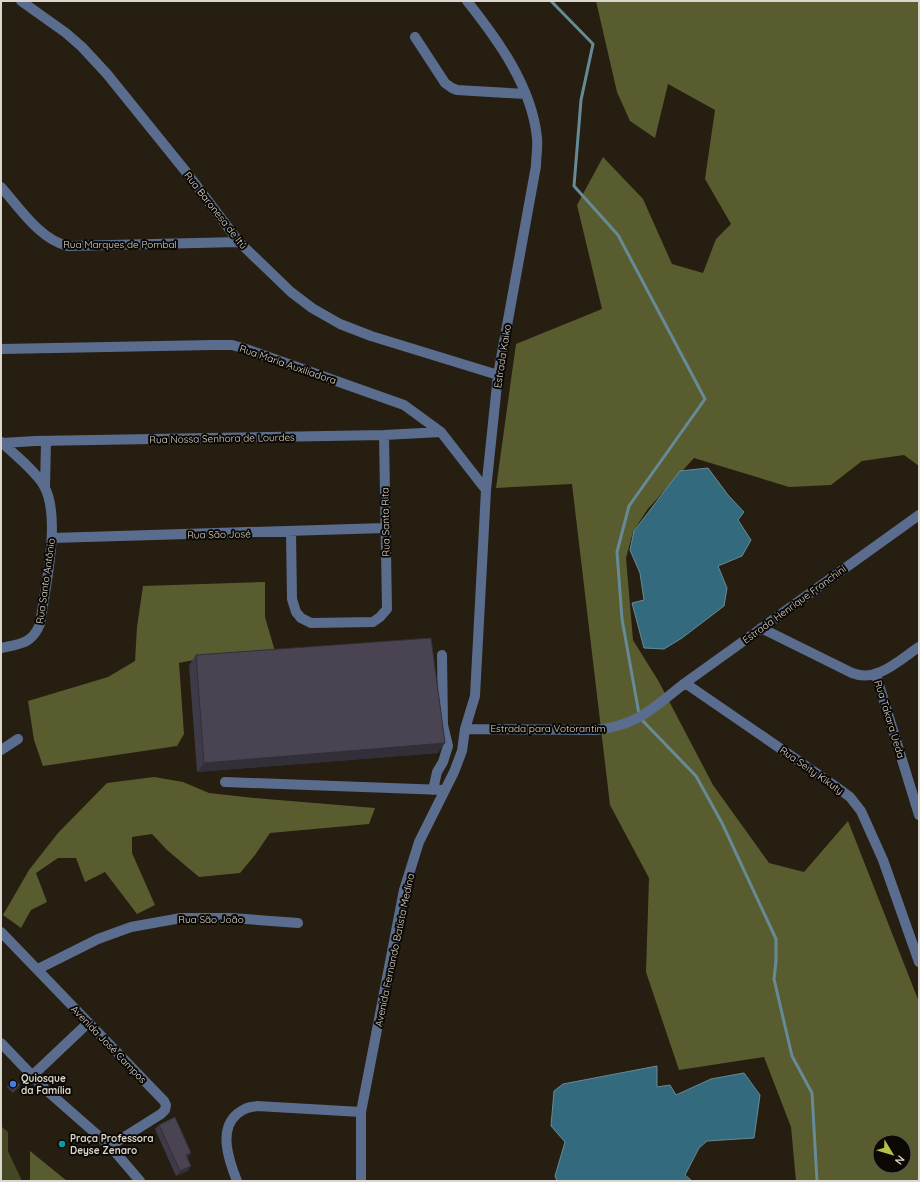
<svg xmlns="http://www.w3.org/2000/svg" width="920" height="1182" font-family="Quicksand,sans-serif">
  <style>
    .green { fill: #464823 }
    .forest { fill: #595c2f; fill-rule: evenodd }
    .water { fill: #346a7e; stroke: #668b96 }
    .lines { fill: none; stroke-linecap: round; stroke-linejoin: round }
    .stream { stroke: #668b96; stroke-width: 3 }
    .minor { stroke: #5a6d8e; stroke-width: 10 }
    .wall { fill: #3f3a47 }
    .shaded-wall { fill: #332f39 }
    .building { fill: #494352; stroke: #332f39 }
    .shop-dot { fill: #3f7fe0; stroke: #0c0904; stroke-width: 1.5 }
    .culture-dot { fill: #0f9aa8; stroke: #0c0904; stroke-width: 1.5 }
    .labels { text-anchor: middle; stroke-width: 4; stroke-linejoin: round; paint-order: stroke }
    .street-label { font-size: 10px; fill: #dcd7ce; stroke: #0c0904 }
    .poi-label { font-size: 10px; font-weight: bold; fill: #dcd7ce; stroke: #0c0904; text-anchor: start }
  </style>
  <rect width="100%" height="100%" fill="#261e11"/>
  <path class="green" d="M1,1126l7,6v19l14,30h-21z"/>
  <path class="forest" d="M596,1h323v465l-15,-11 -42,6 -31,24 -42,2 -95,-29 -47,52 -14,22 -7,26 7,82 26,42 54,103 56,78 35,9 44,-51 71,181v179h-123l-5,-54 -27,-70 -85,13 -33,-98 3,-94 -39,-73 -38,-321 -76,4 20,-144 86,-35 -25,-104 26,-48 40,42 29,65 31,9 13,-34 15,-15 -26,-45 10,-69 -47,-26 -13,54 -25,-17 -13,-29zM880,1142h24v24h-24z
    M265,582v35l11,38 -63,1 -34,7 5,71 -7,12 -134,20 -9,-26 -6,-39 80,-24 27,-16 2,-34 6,-41z
    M154,777l29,5 26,11 45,5 121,10 -6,16 -99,9 -15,22 -15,18 -41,4 -32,-27 -15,-16 -20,3v16l23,52 -18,9 -32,-42 -20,10 -9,-24h-18l-22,15 11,29 -16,8 -10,18 -18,-13 26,-45 29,-37 49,-50z
    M30,1151l37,30h-37z"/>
  <path class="water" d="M708,468l20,27 16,17 -6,8 13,20 -9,16 -24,10 9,22 -3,18 -42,32 -18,11 -20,-1 -12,-45 12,-3 -4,-27 -10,-23 4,-19 46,-60z
    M657,1066v21l13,-2 6,10 35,-16 33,-6 16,22 -6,43 -47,3 -8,7 -14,27 7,6h-135l-2,-5 10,-34 -14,-16 3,-35 9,-7z"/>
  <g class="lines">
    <path class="stream" d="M551,1l42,43 -12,56 -7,86 44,49 87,164 -76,107 -12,46 5,67 17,95
      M641,719l55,57 26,47 54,116v22l-2,18 18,77 20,37 5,88"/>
    <path class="minor" d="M21,1l45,32 16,14 25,27 80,99 52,69 52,50 21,16 28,16 31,12 127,39
      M415,37l30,46 7,5 5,2 68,4
      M1,187c18,20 39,53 67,59l171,-4
      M1,349l212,-4h19l14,4 158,56 37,27 45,58
      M1,442c12,11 38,32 44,46 16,32 0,101 -5,136 -8,20 -20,20 -39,24
      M2,443l33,-2 349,-6 57,-3
      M45,488l1,-47
      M291,532l1,67 4,13 5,6 10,5 62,-1 7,-5 7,-8 -3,-174
      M52,538l333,-10
      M761,628l91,45c25,10 47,-13 67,-26
      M876,675l43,140
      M685,683l150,103 15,11 11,14 22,49 36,102
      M465,729l131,1c43,-5 57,-22 89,-47l234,-168
      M1,750l17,-11
      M225,782l219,8
      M433,790l4,-18 6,-10 5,-16 -5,-21 -1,-70
      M1,932l163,169 2,4 -1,5 -4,4 -51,32
      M38,969l60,-30 33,-12 50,-9h51l66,5
      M1,1043l44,46 65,57 30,35
      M32,1076l56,-53
      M237,1181c-8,-20 -19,-51 0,-67 3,-2 5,-4 8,-5 3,-2 8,-2 12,-3l104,6
      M361,1181v-69l43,-222 15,-48 35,-70 8,-21 3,-22 10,-33 11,-206 12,-115 38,-209c0,-9 2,-19 1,-28 -5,-51 -39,-98 -70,-137"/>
  </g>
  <path class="wall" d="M196,655l242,98 -241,19 -8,-107z
    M8,1085l11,2 -6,6 -6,-6z
    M159,1125l29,33h-1l1,13 -12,5 -21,-47z"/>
  <path class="shaded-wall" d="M445,743l-7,10 -241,19 7,-9z
    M191,1153l-3,5 -5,2 3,-5z
    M191,1166l-3,5 -12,5 4,-5z"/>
  <path class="building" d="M431,638l14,105 -241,20 -8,-108z
    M15,1079l5,6 -6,6 -6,-6z
    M175,1117l16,36 -5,2 5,11 -11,5 -21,-46z"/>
  <circle class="shop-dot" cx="13" cy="1084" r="4"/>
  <circle class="culture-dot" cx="62" cy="1144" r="4"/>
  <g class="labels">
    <g class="street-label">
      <text transform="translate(216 210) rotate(52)" y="4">Rua Baronesa de Itú</text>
      <text x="120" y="248">Rua Marques de Pombal</text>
      <text transform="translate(502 356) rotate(-81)" y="4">Estrada Kaiko</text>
      <text transform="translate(288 364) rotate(19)" y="4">Rua Maria Auxiliadora</text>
      <text transform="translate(222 438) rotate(-1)" y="4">Rua Nossa Senhora de Lourdes</text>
      <text transform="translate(385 522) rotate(-91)" y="4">Rua Santa Rita</text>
      <text transform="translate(219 534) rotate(-1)" y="4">Rua São José</text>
      <text transform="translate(45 581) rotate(-82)" y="4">Rua Santo Antônio</text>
      <text transform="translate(794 604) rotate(-36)" y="4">Estrada Henrique Franchini</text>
      <text transform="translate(890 719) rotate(73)" y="4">Rua Takara Ueda</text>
      <text x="548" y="732">Estrada para Votorantim</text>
      <text transform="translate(812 770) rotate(35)" y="4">Rua Seity Kikuty</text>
      <text x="211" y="923">Rua São João</text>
      <text transform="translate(394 950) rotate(-78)" y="4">Avenida Fernando Batista Medina</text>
      <text transform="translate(109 1044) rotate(46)" y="4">Avenida José Campos</text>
    </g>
    <g class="poi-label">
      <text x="21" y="1082">Quiosque<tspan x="21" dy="12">da Família</tspan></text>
      <text x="70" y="1142">Praça Professora<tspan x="70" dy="12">Deyse Zenaro</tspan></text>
    </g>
  </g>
  <rect width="920" height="1182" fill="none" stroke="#dcd7ce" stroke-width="4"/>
  <g transform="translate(892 1154) rotate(128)"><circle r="19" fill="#0c0904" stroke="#5f5b55"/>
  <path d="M0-3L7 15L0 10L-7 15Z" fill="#b6c148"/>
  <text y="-6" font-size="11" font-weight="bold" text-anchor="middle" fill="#dcd7ce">N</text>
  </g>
</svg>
